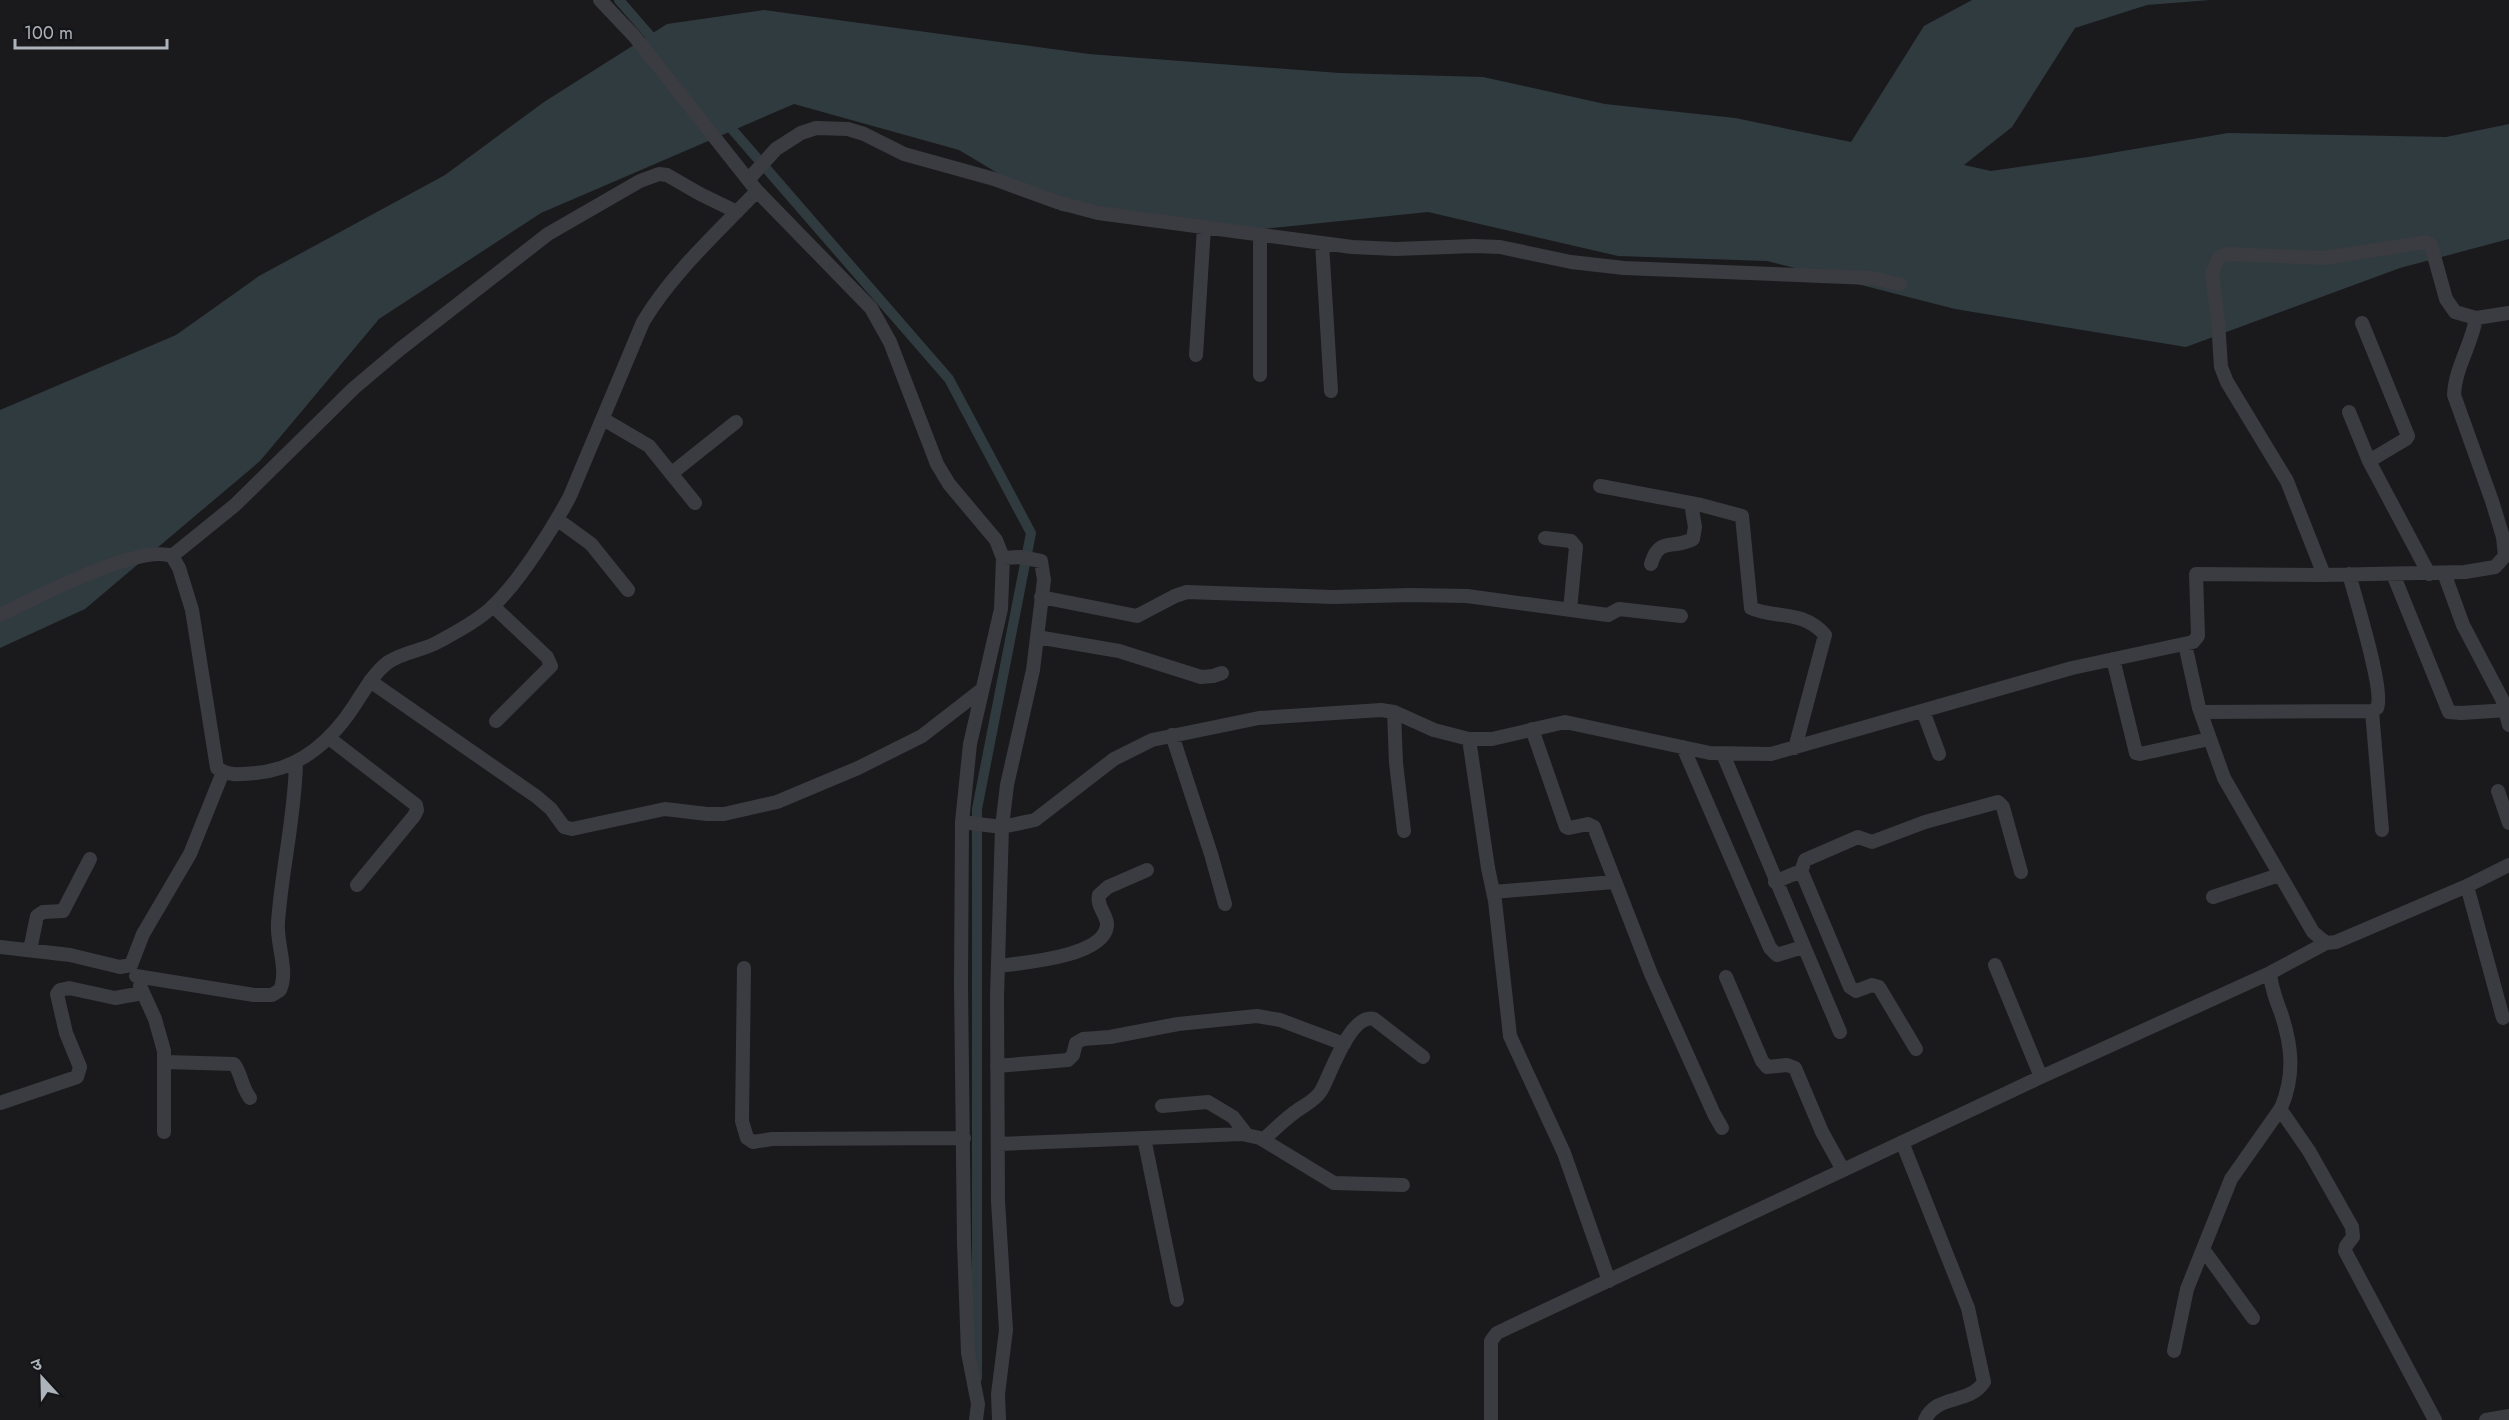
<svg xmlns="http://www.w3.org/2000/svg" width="2509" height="1420" font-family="Jost,'Noto Sans Devanagari',sans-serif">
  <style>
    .water { fill: #303b40 }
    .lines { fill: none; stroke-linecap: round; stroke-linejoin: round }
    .canal { stroke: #303b40; stroke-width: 10 }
    .minor { stroke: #3b3c41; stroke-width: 14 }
  </style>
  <rect width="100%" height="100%" fill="#1a1a1c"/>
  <path class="water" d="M1972,0h238l-63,5 -72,23 -63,99 -48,38 27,6 97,-14 140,-24 218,4 63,-13v115l-109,29 -214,79 -231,-38 -188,-48 -149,-5 -190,-44 -204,21 -163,-22 -102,-61 -165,-46 -253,109 -162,106 -119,142 -175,148 -85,39v-238l176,-75 83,-59 186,-101 99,-73 123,-78 97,-14 325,44 250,19 144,4 122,27 130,14 116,24 73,-116z"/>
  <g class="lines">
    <path class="canal" d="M619,0l39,45
      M724,120l225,259 82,154 -54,276v569"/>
    <path class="minor" d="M600,0l35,37 122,154 114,117 19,34 47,122 12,20 47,56 7,18 -2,51 -31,135 -8,78 -1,162 3,259 4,110 10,51 -2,16
      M749,179l27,-30 25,-16 15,-5 32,1 16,5 40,20 90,25 63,23 41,11 254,34 44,2 78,-3 26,1 71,15 53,6 247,10 29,6
      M1322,243l9,148
      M2362,323l46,113 -2,3 -37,22
      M1196,355l8,-128
      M1260,375v-140
      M2349,412l20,49 60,113
      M603,419l46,27 46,57
      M672,473l64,-51
      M1600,486l101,19 41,11 9,92c22,11 52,1 74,27l-30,113
      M558,520l33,24 37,46
      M1545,538l26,3 5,6 -6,63
      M172,556l63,-51 119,-117 45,-38 149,-116 92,-53 19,-7 8,1 33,19 37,18
      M1651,564c8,-28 22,-14 42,-25l2,-12 -4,-24
      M2444,573l19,52 39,74 7,26
      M2393,574l56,138 12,1 48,-3
      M2324,575l141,-3 30,-5 10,-11 -2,-19 -11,-36 -38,-106c1,-27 18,-51 22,-77
      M1041,597l96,19 38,-20 12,-4 146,5 78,-2 56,1 141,19 11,-6 62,7
      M493,606l54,51 4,9 -55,55
      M0,615c33,-16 139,-72 172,-59l7,12 13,42 25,158c13,9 25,6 39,5 44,-4 75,-32 98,-67 10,-15 19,-32 33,-43 15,-11 35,-12 51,-21 18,-10 38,-20 53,-34 27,-24 62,-80 79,-112l73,-174c29,-49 75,-90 114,-131
      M1037,637l82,14 82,26 12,-1 9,-3
      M2185,644l14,64 25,70 89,154 13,11 10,-1 131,-56 42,-21
      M2113,659l23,94 4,1 69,-15
      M370,681l167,116 14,12 13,18 8,2 93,-20 42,5h17l53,-12 81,-34 64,-32 58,-45
      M1923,711l16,43
      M2372,711l10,119
      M1394,712l2,51 8,68
      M2201,712l171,-1 5,-3c8,-16 -22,-111 -28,-134
      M1532,729l34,98 3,1 19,-4 6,3 57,147 63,140 8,14
      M1172,735l39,119 14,50
      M329,738l87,67 1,5 -3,6 -57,69
      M1469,739l19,129 7,33 15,135 54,117 45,128
      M1683,747l87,201 7,7 26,-8
      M1723,754l117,278
      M2498,791l11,32
      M962,822l40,5 33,-7 79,-61 38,-19 107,-22 122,-8 13,2 40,18 35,9h23l73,-17 145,31 61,1 301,-86 121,-26 5,-6 -2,-62 128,1 -37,-94 -60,-99 -6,-15 -3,-46 -6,-48 7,-16 8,-3 97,4 103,-16 4,3 15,54 9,13 21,6 33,-5
      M1801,872l4,-12 53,-23 14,5 53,-20 73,-20 5,5 18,65
      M1775,882l21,-9 7,2 47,112 6,4 16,-6 7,2 37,62
      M2467,886l36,132
      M1493,892l121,-10
      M2213,897l66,-22
      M0,947l70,8 50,12 11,-2 12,-31 47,-80 33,-82
      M30,950l7,-34 6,-4 20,-1 27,-52
      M1995,965l46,112
      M998,966c24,-3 105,-9 109,-40 1,-11 -11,-19 -8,-31l9,-8 39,-17
      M744,968l-2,153 5,17 6,4 19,-3 192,-1
      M136,976l118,19h18l8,-5c9,-20 -4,-46 -2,-68 4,-54 17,-106 18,-160
      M1726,977l36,84 5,6 20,-2 8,3 27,64 21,38
      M140,986l15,33 9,32v81
      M165,1062l69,2c7,8 7,22 16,34
      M997,1066l71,-6 5,-5 3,-12 7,-4 27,-2 68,-13 79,-8 23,4 64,24
      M0,1103l77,-26 3,-10 -14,-34 -9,-39 3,-4 9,-2 46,10 28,-5
      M1162,1106l46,-4 25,15 14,18
      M2280,1109l29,42 43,76 1,10 -7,9 -1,5 90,169
      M1144,1138l33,162
      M1263,1140c11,-10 21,-20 32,-28 9,-7 20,-11 26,-21 9,-15 29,-78 53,-72l49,38
      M1902,1142l66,166 16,74c-15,23 -48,12 -59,38
      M998,1144l244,-10 18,4 74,45 69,2
      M2203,1249l50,69
      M2174,1351l13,-62 44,-110 50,-71c14,-33 11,-62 0,-95 -5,-13 -10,-26 -11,-40
      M999,1420l-1,-26 8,-64 -8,-129 -1,-204 5,-170 5,-42 26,-115 11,-90 -3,-19 -21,-4 -17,1
      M1491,1420v-79l6,-8 544,-256 229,-104 56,-30
      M2486,1420l23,-4"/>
  </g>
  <g transform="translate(42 1378) rotate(338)" stroke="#151517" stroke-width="4.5" paint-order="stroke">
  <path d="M0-4.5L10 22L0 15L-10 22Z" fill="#adb3bb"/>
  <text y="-9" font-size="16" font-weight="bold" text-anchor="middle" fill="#adb3bb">उ</text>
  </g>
  <path d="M15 39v9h152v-9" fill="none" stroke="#adb3bb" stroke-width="3"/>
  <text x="24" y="39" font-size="18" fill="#adb3bb" stroke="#151517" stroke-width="4.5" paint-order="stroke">100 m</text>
</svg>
